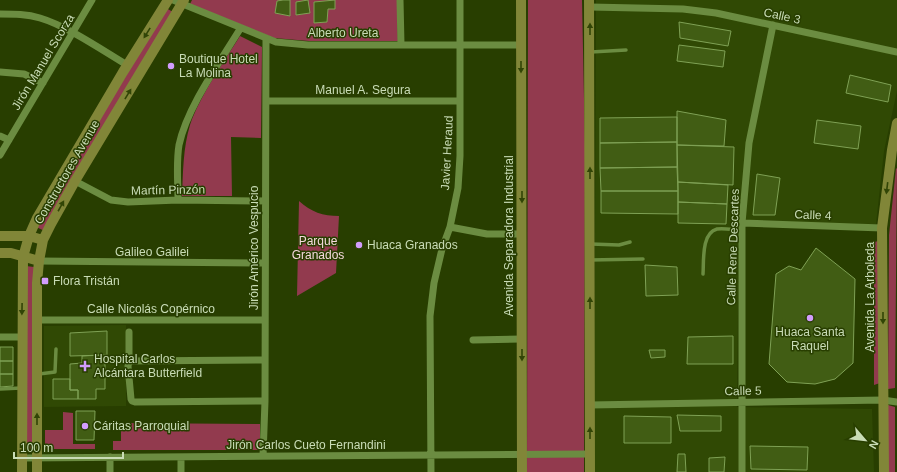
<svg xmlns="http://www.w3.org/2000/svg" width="897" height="472" font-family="Arial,sans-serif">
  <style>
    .built { fill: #304904 }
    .green { fill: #923a4e }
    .building { fill: #415d14; stroke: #7fa155 }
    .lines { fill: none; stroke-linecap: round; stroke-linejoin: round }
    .lane { stroke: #6b8c41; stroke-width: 3.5 }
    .street { stroke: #6b8c41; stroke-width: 7 }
    .secondary { stroke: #818638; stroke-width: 10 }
    .oneway { fill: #314506 }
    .poi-dot { fill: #d29dfd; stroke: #283e00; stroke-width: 1.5 }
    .labels { text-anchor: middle; stroke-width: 3; stroke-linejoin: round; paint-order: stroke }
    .street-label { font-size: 12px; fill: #c9dcb6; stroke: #283e00 }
    .poi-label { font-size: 12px; fill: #c9dcb6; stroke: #283e00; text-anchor: start }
    .park-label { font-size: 12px; fill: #f5d8dc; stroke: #283e00 }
  </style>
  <rect width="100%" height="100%" fill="#283e00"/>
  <path class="built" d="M596,0h301v91l-13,60 -8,73 -137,-1 -2,184 135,2 2,63h-280z
    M126,325v81l-82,1v-81z"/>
  <path class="green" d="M192,0h205l1,41h-89l-35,-3 -84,-34z
    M528,0h54l3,148 -1,324h-57z
    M166,8l7,4 -128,219 -9,-4z
    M240,36l22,11 -1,91 -30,-1 1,59h-50c1,-24 1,-48 8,-71 10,-29 33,-62 50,-89z
    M896,168l1,1 -2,219 -7,1 1,-154z
    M299,201c12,11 24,15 40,15l-3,57 -39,23z
    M879,241l1,142 -6,2v-143z
    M26,266l8,1 -1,180 -3,2 -4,-2z
    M888,405l7,2v65h-7z
    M63,412l10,1v31h22v5h-50v-19h18z
    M121,423l139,1v26h-147v-9h8z"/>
  <path class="building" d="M283,0h7v16l-15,-3 2,-12z
    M308,0l2,13 -14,2v-13z
    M335,0v9h-7l-1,13 -13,1v-21z
    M679,22l52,9 -3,15 -48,-8z
    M679,45l46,6 -2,16 -46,-6z
    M850,75l41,10 -3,17 -42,-9z
    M677,111l49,9 -2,26 -47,-1z
    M677,117v25l-77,1v-25z
    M817,120l44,6 -3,23 -44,-6z
    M677,142v25l-77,1v-25z
    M677,145l57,2 -1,38 -55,-3z
    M677,167l1,24h-77l-1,-23z
    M757,174l23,4 -5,37h-22z
    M678,182l50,3 -1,19 -49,-2z
    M601,191h77v23l-77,-1z
    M678,202l49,2 -1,20 -48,-1z
    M816,248l39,31 -2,84 -18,16 -20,5 -28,-2 -18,-18 7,-90 13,-8 12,4z
    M645,265l32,2 1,28 -32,1z
    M107,331v24l-37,1v-23z
    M733,336v28h-46l1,-27z
    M0,347h13v14h-13z
    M649,350h16v7l-14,1z
    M100,355v5h5v29h-9v10h-18v-9h-8v-26l12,-1v-7z
    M0,361h13v13h-13z
    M0,374h13v12l-13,1z
    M53,379h17v11h8v9h-25z
    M76,411h19l-1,29h-18z
    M677,415l44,1v15h-41z
    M624,416l47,1v26h-47z
    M750,446l58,1 -1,23 -56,-1z
    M678,454h7l1,18h-9z
    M725,457l-1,15h-15v-14z"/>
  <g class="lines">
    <path class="lane" d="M591,52l35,-2
      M591,244l28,1 11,-3
      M590,260l53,-1
      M703,274c1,-12 -2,-41 14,-45 8,-1 18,1 25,1
      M39,374l16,-2 1,-23
      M0,389l21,-1"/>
    <path class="street" d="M173,0l103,42 32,3h213
      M400,0l1,44
      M590,7l93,2 33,4 181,39
      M0,14c14,0 27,0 40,4 27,8 62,32 87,47
      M0,72l24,2 19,9
      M266,101h194
      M0,136l9,4
      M0,155l92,-155
      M75,181l36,19 17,2 50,-2 87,1
      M178,200c0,-18 -2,-37 1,-55 8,-38 41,-83 61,-116
      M742,223l140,5
      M450,227l37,7h35
      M39,261l225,2
      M37,320h228
      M0,337h22
      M473,340l49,-1
      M129,361v-29
      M265,401l-130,1 -3,-1 -1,-2 -3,-33 1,-5 136,-1
      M590,405l293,-5 14,2
      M263,456l2,-55 1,-362
      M110,457v15
      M181,457v15
      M22,458l568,-4
      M431,472l-1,-156 4,-33 8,-34 8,-22 8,-39 2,-32v-156
      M742,472v-249l7,-80 24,-118"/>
    <path class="secondary" d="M521,0l1,472
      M589,0l1,472
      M0,236h29l14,4
      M0,253h11l28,8
      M22,472l1,-215 6,-21 8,-18 86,-146 45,-72
      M37,472v-189l2,-22 4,-21 8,-16 24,-43 109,-181
      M884,472l-2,-244 10,-78 5,-27"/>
  </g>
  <defs><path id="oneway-solid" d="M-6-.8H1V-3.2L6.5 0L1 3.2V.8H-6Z"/></defs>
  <g class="oneway">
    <use href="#oneway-solid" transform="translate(590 29) rotate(-90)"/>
    <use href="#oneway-solid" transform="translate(147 33) rotate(122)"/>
    <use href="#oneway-solid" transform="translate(521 67) rotate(90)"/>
    <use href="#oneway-solid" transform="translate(128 94) rotate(-59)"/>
    <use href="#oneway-solid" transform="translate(590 173) rotate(-90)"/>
    <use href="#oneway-solid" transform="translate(887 188) rotate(97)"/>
    <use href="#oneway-solid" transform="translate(522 197) rotate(90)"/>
    <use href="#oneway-solid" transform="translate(61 206) rotate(-61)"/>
    <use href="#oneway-solid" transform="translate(590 303) rotate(-90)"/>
    <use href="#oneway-solid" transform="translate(22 309) rotate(91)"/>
    <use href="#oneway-solid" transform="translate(883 318) rotate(90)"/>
    <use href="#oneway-solid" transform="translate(522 355) rotate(90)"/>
    <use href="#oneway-solid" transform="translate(37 419) rotate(-90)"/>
    <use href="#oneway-solid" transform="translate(590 433) rotate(-90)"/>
  </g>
  <g class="poi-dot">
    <circle cx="171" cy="66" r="4"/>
    <circle cx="359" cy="245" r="4"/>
    <rect x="41" y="277" width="8" height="8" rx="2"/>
    <circle cx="810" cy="318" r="4"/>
    <path d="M83 360h4v4h4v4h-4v4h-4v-4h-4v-4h4z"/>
    <circle cx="85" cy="426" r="4"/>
  </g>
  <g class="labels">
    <g class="street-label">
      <text transform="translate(782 16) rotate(12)" y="4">Calle 3</text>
      <text x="343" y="37">Alberto Ureta</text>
      <text transform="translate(43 62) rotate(-59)" y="4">Jirón Manuel Scorza</text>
      <text x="363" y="94">Manuel A. Segura</text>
      <text transform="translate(447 153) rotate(-87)" y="4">Javier Heraud</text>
      <text transform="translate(67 172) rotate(-60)" y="4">Constructores Avenue</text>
      <text transform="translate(168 190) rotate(-1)" y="4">Martín Pinzón</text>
      <text transform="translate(813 215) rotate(2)" y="4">Calle 4</text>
      <text transform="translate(509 236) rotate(-90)" y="4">Avenida Separadora Industrial</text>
      <text transform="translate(733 247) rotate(-88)" y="4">Calle Rene Descartes</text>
      <text transform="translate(254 248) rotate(-90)" y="4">Jirón Américo Vespucio</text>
      <text x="152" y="256">Galileo Galilei</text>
      <text transform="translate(870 297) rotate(-90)" y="4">Avenida La Arboleda</text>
      <text x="151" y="313">Calle Nicolás Copérnico</text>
      <text transform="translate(743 391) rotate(-1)" y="4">Calle 5</text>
      <text x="306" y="449">Jirón Carlos Cueto Fernandini</text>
    </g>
    <g class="poi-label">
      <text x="179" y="63">Boutique Hotel<tspan x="179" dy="14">La Molina</tspan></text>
      <text x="367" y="249">Huaca Granados</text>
      <text x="53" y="285">Flora Tristán</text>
      <text x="810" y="336" text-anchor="middle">Huaca Santa<tspan x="810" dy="14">Raquel</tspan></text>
      <text x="94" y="363">Hospital Carlos<tspan x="94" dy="14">Alcántara Butterfield</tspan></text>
      <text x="93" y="430">Cáritas Parroquial</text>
    </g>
    <g class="park-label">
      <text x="318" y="245">Parque<tspan x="318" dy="14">Granados</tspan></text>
    </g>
  </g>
  <g transform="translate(865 440) rotate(118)" stroke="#283e00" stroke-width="3" paint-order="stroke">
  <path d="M0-3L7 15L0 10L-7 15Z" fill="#c9dcb6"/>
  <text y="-6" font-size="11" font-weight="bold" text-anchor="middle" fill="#c9dcb6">N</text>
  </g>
  <path d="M14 452v6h109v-6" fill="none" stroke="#c9dcb6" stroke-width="2"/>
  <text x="20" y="452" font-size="12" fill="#c9dcb6" stroke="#283e00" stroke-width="3" paint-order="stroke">100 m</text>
</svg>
